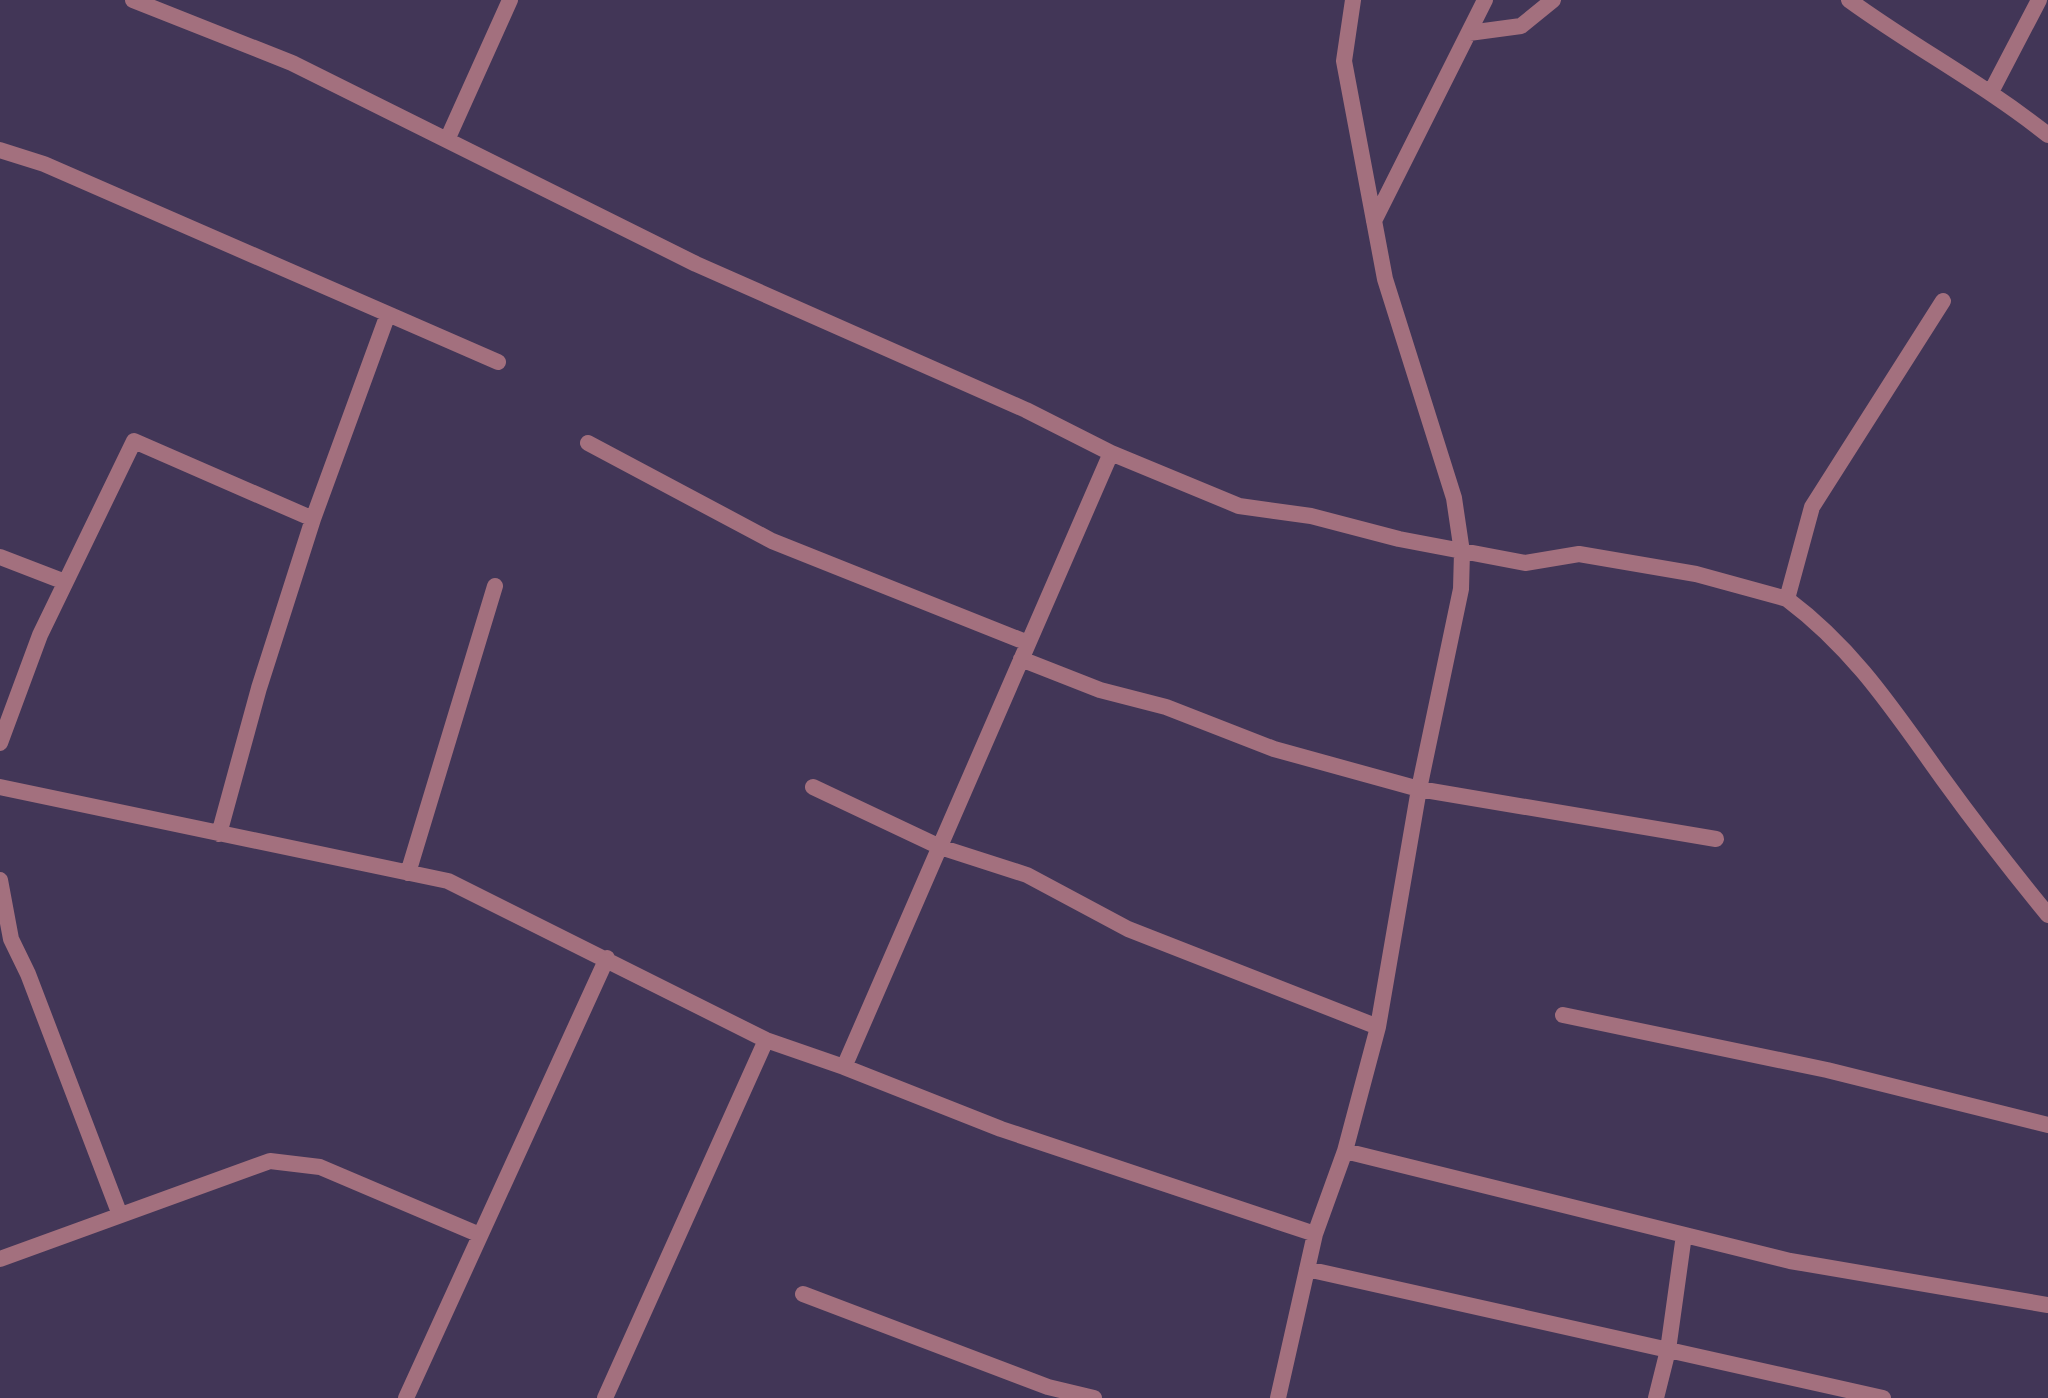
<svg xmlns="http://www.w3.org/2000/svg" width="2048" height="1398" font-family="'DM Sans',sans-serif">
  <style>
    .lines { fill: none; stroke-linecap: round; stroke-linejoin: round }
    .street { stroke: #a3707e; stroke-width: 16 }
  </style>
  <rect width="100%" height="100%" fill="#423657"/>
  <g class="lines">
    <path class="street" d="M133,0l159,63 404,201 330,146 85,43
      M1849,0c66,48 135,84 199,135
      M1469,33l52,-7 32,-26
      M1992,90l47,-90
      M447,140l63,-140
      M0,150l44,14 454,198
      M1374,221l111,-221
      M1943,301l-131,206 -25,92c68,51 107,112 156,180 34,47 69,92 105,136
      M588,443l184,98 256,102
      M313,519l75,-205
      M0,557l65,25
      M1021,659l79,31 66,17 108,42 145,40 297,50
      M0,743l40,-108 94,-194 179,78 -54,169 -40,146
      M0,787l448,94 318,159 78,27 157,62 314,105
      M813,787l127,60 87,28 101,54 250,98
      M408,873l87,-287
      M0,880l11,59 17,35 92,241
      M1563,1015l264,55 221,55
      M844,1067l267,-614 128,53 72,10 88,23 126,24 54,-9 117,20 91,25
      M1345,1151l445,110 258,44
      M0,1259l270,-98 50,6 160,68
      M1307,1269l576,129
      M803,1294l245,93 46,11
      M406,1398l201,-440
      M605,1398l161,-358
      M1278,1398l37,-164 30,-83 33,-124 41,-238 42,-200 1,-37 -8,-54 -69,-219 -41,-218 9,-61
      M1656,1398l12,-48 16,-115"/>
  </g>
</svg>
